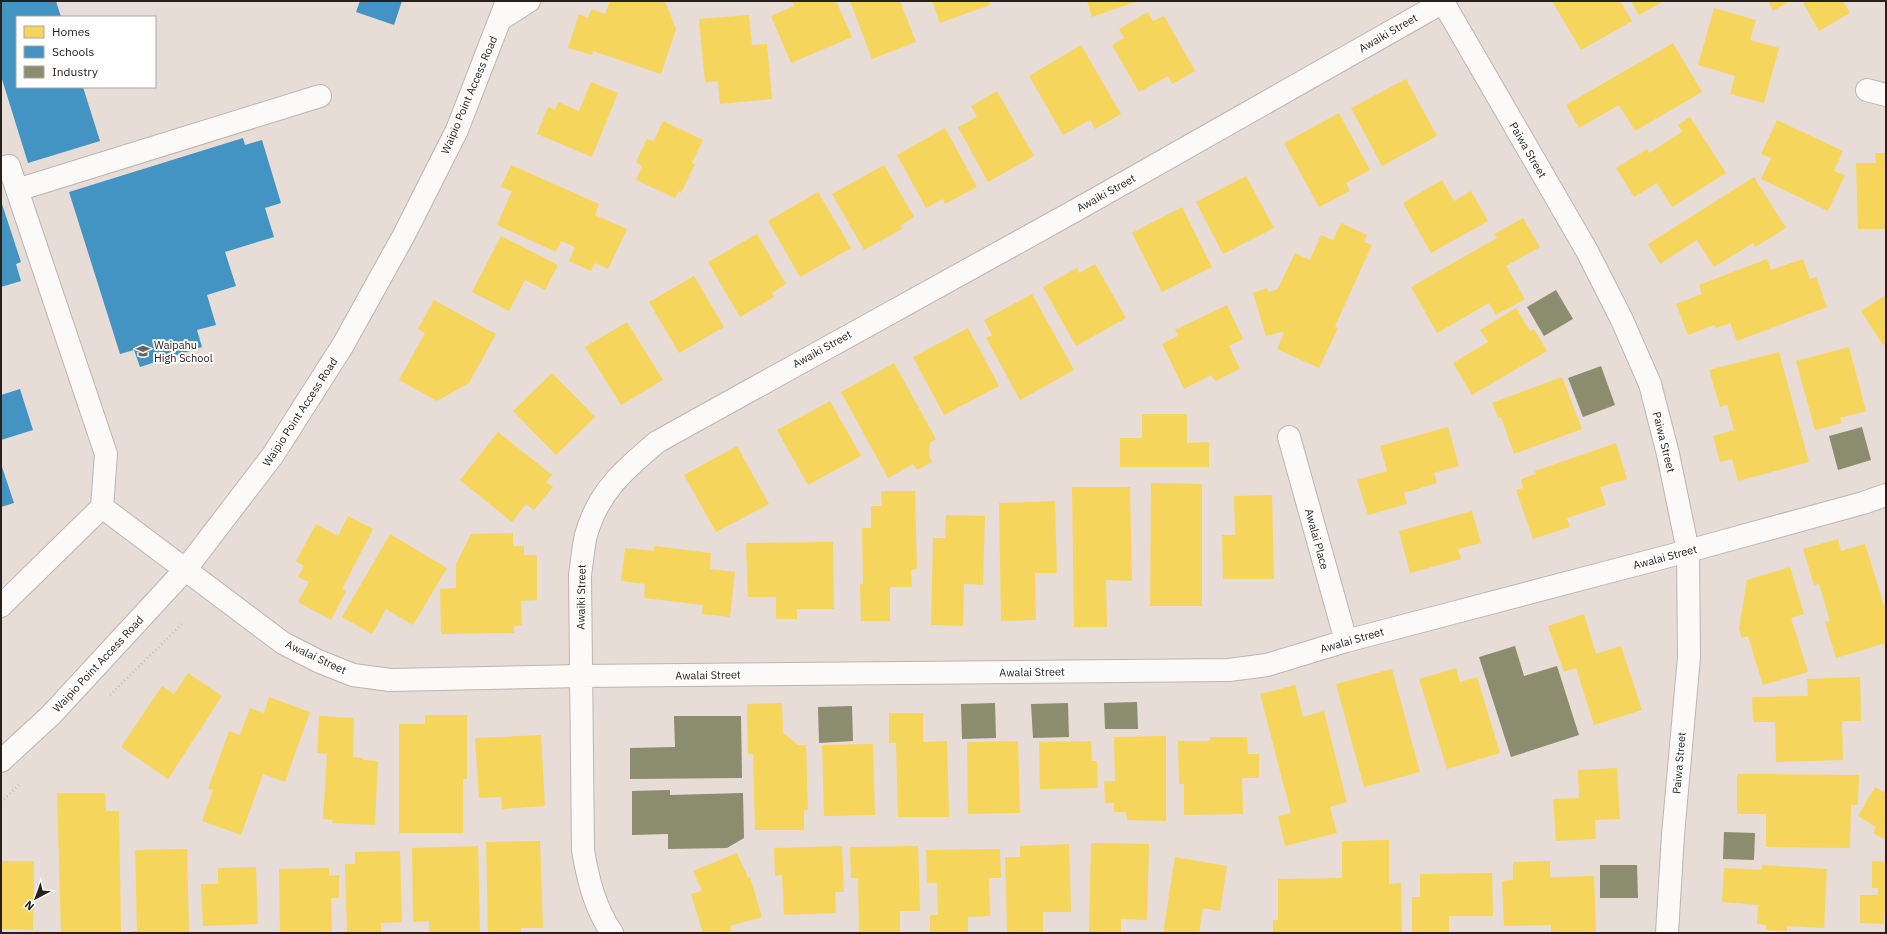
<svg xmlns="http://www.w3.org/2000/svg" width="1887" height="934" font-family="'IBM Plex Sans',sans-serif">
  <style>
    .homes { fill: #f6d55c }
    .schools { fill: #4393c3 }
    .industry { fill: #8c8c6e }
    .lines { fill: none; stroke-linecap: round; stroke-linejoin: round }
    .minor-casing { stroke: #bdb4af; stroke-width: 24 }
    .path { stroke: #c3bfbd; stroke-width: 2.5; stroke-dasharray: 1 3; stroke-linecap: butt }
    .minor { stroke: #fbfaf9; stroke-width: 22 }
    .labels { text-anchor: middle; stroke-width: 4; stroke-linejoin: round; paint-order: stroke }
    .street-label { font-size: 11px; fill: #27201b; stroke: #fff }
    .poi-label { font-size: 11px; fill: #27201b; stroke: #fff; text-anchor: start }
  </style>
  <rect width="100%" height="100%" fill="#e7dcd6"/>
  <path class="homes" d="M610,1h55l11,28 -15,45 -68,-23 -1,4 -24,-7 11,-34 9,4 3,-9 14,5z
    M792,1h44l16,36 -61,26 -20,-47 23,-10z
    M850,1h50l16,41 -44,17z
    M932,1h57l1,4 -50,18z
    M1087,1h51l-46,16z
    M1552,1h68l12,20 -51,29z
    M1631,1h33l-25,14z
    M1768,1h22l-17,10z
    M1802,1h41l7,12 -31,18z
    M1714,8l42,12 -6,20 29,8 -15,55 -34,-9 5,-18 -37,-11z
    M1148,12l5,9 11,-5 31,55 -23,13 -4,-8 -29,16 -27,-47 12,-7 -5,-9z
    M749,15l3,30 15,-1 5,55 -52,5 -2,-23 -13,1 -6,-63z
    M1673,43l29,49 -67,39 -16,-26 -40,23 -13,-23z
    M1081,45l40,69 -26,15 -5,-9 -27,15 -34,-59z
    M1406,79l31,57 -55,30 -31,-58z
    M591,82l27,11 -26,64 -55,-23 11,-27 7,3 3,-8 21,9z
    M997,91l37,65 -46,26 -30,-55 19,-10 -6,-11z
    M1339,113l31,57 -24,13 4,8 -31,16 -35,-64z
    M1690,117l36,56 -54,34 -15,-24 -23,14 -18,-29 31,-19 2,4 33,-21 -4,-7z
    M1777,120l66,31 -9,20 11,4 -17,36 -67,-32 10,-21 -10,-4z
    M663,121l40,19 -11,23 3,1 -14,29 -2,-2 -4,7 -39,-18 6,-14 -6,-4 11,-23 7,2z
    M945,128l32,59 -32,17 -2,-5 -17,9 -29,-53z
    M1875,153h11v76h-28l-2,-66h20z
    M511,165l88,39 -4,11 32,14 -19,40 -13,-6 -4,8 -22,-10 6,-14 -14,-6 -5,11 -59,-27 15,-34 -11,-4z
    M884,165l30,52 -13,8 1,4 -38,21 -32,-56z
    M1246,176l28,52 -51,26 -27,-52z
    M1754,177l32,51 -31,19 -2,-4 -39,24 -17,-27 -37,24 -12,-20z
    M1442,180l12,21 17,-10 17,30 -57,32 -28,-50z
    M818,192l33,56 -51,29 -32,-56z
    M1182,207l30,60 -50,25 -30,-59z
    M1523,218l17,29 -34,19 19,33 -29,16 -7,-12 -52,30 -26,-46 86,-49 -3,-4z
    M1341,223l26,12 -3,7 8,3 -37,81 3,2 -19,40 -42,-19 7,-16 -3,-1 -15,4 -13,-43 14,-5 1,4 10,-3 17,-36 15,7 11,-25 12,5z
    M757,234l29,50 -14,9 2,4 -34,20 -32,-55z
    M501,236l57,29 -13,25 -20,-10 -16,31 -37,-19z
    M1767,259l4,11 32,-11 7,20 6,-2 11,30 -90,34 -7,-18 -14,5 -2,-3 -26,10 -12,-31 26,-10 -3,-9z
    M1095,264l31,54 -50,28 -33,-59 34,-19 2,5z
    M694,276l30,51 -45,26 -30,-51z
    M1032,294l42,76 -54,30 -34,-62 6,-3 -8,-15z
    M1886,295v48l-3,2 -22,-34z
    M434,300l62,34 -27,49 -32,18 -38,-21 26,-47 -7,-4z
    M1227,305l16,34 -14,7 11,23 -25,12 -4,-6 -27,14 -22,-45 16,-8 -3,-6z
    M1516,308l14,23 4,-2 13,22 -75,44 -19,-32 35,-21 -8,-12z
    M627,322l36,58 -42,25 -36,-58z
    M968,328l31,58 -55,29 -31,-58z
    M1849,347l17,64 -26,7 2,5 -27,7 -19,-69z
    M1779,352l30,110 -71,19 -6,-22 -12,3 -7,-26 21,-6 -7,-25 -7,2 -11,-37z
    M894,363l42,76 -6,4 -1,12 3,7 -15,8 -4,-6 -25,14 -47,-86z
    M552,373l43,44 -39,38 -43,-44z
    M1562,377l20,52 -68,25 -13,-37 -3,1 -6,-15z
    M830,401l31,55 -53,29 -31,-55z
    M1142,414h45v29l22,-1v25h-89v-29h22z
    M1448,427l11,39 -25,7 3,10 -33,10 3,11 -39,11 -11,-35 30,-9 -7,-25z
    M498,432l54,43 -6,7 7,5 -19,23 -8,-6 -14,18 -52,-42z
    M1616,443l11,36 -27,8 6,18 -39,13 3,9 -37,12 -17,-49 7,-2 -2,-9 15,-5 -1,-3z
    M737,446l32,58 -53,28 -32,-57z
    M1151,483l51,1v122h-52z
    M1072,487h58l2,94 -26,-1 1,47h-33z
    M881,491h34l2,78 -6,1 1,17h-22v34h-29l-1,-37h3l-1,-56h9v-22h11z
    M1272,495l2,84h-51l-1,-44h13l-1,-39z
    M1055,501l2,72h-22l1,47 -35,1 -2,-118z
    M1472,511l9,32 -23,6 3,10 -51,14 -11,-42z
    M946,515l39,1 -2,69 -19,-1 -1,42 -32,-1 2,-87h12z
    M348,516l25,13 -31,60 4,2 -15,29 -33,-18 11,-20 -11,-5 6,-11 -8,-5 20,-37 22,12z
    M513,533v13h11v9h13v45l-16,1 1,24 -8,1v7l-73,1 -1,-45 16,-1v-24l15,-30z
    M390,534l57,34 -34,57 -27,-16 -14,25 -30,-17z
    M1838,539l3,12 24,-7 21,68v31l-50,15 -11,-36 5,-1 -11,-37 -5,1 -11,-36z
    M833,542l1,67h-37v10h-21v-22h-28l-2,-54z
    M654,546l57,7 -1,16 25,3 -5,45 -28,-3 1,-9 -59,-7 1,-14 -24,-3 4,-33 29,3z
    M1790,567l14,47 -13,4 17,54 -45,13 -15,-49 -6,2 -3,-10 8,-48z
    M1584,614l12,40 25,-8 21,64 -48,15 -18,-57 -12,4 -16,-46z
    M1456,668l4,14 17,-5 23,76 -53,16 -28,-90z
    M1392,669l28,103 -56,15 -28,-103z
    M188,673l34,23 -54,83 -47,-32 41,-61 12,8z
    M1860,677l1,44h-19l1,39 -67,2 -1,-40h-22l-1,-25 56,-1 -1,-17z
    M1295,685l8,32 21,-6 23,91 -17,5 7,26 -52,13 -7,-30 13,-3 -31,-119z
    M269,697l41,15 -25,70 -22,-8 -22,61 -39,-14 11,-31 -5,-1 21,-58 11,4 10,-27 14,5z
    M782,703l1,30 15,12h8l2,65h-4v20h-49l-2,-76h-5l-1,-50z
    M889,713h34v29l24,-1 2,76h-51l-2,-74h-7z
    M425,715h42v64h-4v54h-64v-109h26z
    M319,716l35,2 -1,39 10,1v2l15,1 -3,64 -43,-2 1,-3 -10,-1 4,-65 -10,-1z
    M541,735l4,71 -43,3 -1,-12 -22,1 -4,-60z
    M1166,736v85l-39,-1 -1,-8h-12v-9h-9l-1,-22h11l-1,-44z
    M1210,737h37l1,17h11v24h-17l1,36 -59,1v-31h-5l-1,-43h32z
    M1018,741l2,72 -52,1 -1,-72z
    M1091,741l1,20h5l1,27 -58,1 -1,-47z
    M873,744l2,71 -51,1 -2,-71z
    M1617,768l3,51 -25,1 1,19 -40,2 -3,-42 26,-1 -1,-28z
    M1737,774l122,1 -1,30h-7l-1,43 -84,-1v-33h-29z
    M1875,787l11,6v47l-13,-7 3,-6 -18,-11z
    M57,793h48l1,18h13l2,122h-60z
    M1389,840v44l12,-1 1,50h-129v-13h5v-41l64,-1v-37z
    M540,841l3,87h-22v5h-33l-2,-91z
    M1091,843l58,1 -2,76 -26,-1v14h-32z
    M1069,844l2,68h-28v21h-36l-2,-76h15v-11z
    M478,846l2,87 -51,-1v-11l-16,1 -1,-74z
    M842,846l2,46h-9l1,21 -52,2 -2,-40 -7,1 -1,-28z
    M918,846l2,65h-20v22h-41l-1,-55h-7l-1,-31z
    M187,849l2,84h-57v-2h5l-2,-81z
    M1000,849l1,29h-12l1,38 -22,1v16h-38v-18h8l-1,-32h-10l-1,-33z
    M400,851l2,71 -21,1v10h-34l-2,-69h10v-12z
    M737,853l11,25 2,-1 12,40 -32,9 1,5 -8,2h-20l-12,-39 11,-3 -9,-20z
    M1175,857l52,9 -7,45 -17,-3 -4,25h-36z
    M1,861h33l-1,69 -32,-1z
    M1550,861v16l44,-1 2,57h-45v-8l-47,1 -2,-45 11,-1v-18z
    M1872,861l14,1v52h-2v10l-24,-1v-28h18v-7h-6z
    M1762,865l65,4 -3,59 -37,-2v5l-21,-1v-5l-9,-1 1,-19 -36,-3 2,-34 38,2z
    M256,867l2,57 -55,2 -2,-42h17v-16z
    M329,868v8l10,-1v23h-8l1,35h-52l-1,-64z
    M1492,873l1,43h-44v17h-37v-36h8v-23z"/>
  <path class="schools" d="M1,1h55l5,16h-44v70h66l17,54 -72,22 -27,-87z
    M360,1h42l-8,24 -38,-13z
    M243,138l2,7 17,-5 19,63 -16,5 9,29 -49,15 11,34 -29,9 9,30 -19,5 5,17 -62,20 -6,-17 -14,4 -51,-162z
    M1,201l20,61 -5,2 5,17 -20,6z
    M20,389l13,41 -32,10v-45z
    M1,464l13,39 -13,4z"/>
  <path class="industry" d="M1556,290l17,29 -29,17 -17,-29z
    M1601,366l14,39 -32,12 -15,-39z
    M1862,427l9,33 -33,10 -9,-34z
    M1515,646l9,30 33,-10 22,69 -68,22 -32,-100z
    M1137,702l1,27h-33l-1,-26z
    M995,703l1,35 -34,1 -1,-35z
    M1068,703l1,34 -36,1 -2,-34z
    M852,706l1,35 -34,2 -1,-36z
    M674,716h67l1,62 -112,1v-31l45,-1z
    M670,790v5l73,-2 1,45 -17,10 -59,1v-15l-36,1v-44z
    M1724,832l31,1 -1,27 -31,-1z
    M1600,865h37l1,33h-38z"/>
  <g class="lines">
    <defs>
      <path id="minor" d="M1443,2l144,249 35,69 28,64 18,70 20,97 1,106 -16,178 -6,98
        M501,19l28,-18
        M1867,90l19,5
        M1,168l8,-2 97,288 -4,53 -101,99
        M17,190l303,-94
        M1289,437l57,204
        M102,507l181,136 35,18 35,14 37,5 191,-4 648,-6 38,-5 79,-24 342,-90 175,-48 23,-8
        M1,761l50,-46 134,-145 88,-115 70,-110 61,-110 53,-105 50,-129
        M612,933c-17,-25 -24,-53 -29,-83l-3,-275c2,-13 3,-27 6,-40 12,-43 38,-65 71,-93l421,-233 367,-208"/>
    </defs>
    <use href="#minor" class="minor-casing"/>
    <path class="path" d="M110,695l74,-73
      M1,802l20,-19"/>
    <use href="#minor" class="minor"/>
  </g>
  <defs>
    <symbol id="school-bare" viewBox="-9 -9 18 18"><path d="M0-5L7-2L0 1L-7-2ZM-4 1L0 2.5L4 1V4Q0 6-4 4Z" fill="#6a625c" stroke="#fff" stroke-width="2.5" paint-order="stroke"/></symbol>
  </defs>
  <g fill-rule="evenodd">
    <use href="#school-bare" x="133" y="341" width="20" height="20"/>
  </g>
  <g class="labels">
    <g class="street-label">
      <text transform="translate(1388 33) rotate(-30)" y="4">Awaiki Street</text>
      <text transform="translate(469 95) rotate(-67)" y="4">Waipio Point Access Road</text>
      <text transform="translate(1528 150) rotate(60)" y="4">Paiwa Street</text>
      <text transform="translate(1106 193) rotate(-29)" y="4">Awaiki Street</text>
      <text transform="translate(822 349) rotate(-29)" y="4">Awaiki Street</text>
      <text transform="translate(300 412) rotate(-57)" y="4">Waipio Point Access Road</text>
      <text transform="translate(1664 442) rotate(76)" y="4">Paiwa Street</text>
      <text transform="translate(1317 539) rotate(75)" y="4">Awalai Place</text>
      <text transform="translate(1665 557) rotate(-15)" y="4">Awalai Street</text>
      <text transform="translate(581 597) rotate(-89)" y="4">Awaiki Street</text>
      <text transform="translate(1352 640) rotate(-16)" y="4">Awalai Street</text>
      <text transform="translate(316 657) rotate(25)" y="4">Awalai Street</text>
      <text transform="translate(98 664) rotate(-47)" y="4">Waipio Point Access Road</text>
      <text transform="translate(1032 672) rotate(-1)" y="4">Awalai Street</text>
      <text transform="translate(708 675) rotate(-1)" y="4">Awalai Street</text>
      <text transform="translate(1679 763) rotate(-85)" y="4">Paiwa Street</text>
    </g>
    <g class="poi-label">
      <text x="154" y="349">Waipahu<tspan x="154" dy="13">High School</tspan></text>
    </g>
  </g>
  <rect width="1887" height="934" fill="none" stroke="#27201b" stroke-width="4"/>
  <rect x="16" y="16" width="140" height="72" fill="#ffffff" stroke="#a9a6a4"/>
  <rect x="24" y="26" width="20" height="12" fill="#f6d55c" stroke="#a9a6a4"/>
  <text x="52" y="36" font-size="12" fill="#27201b">Homes</text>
  <rect x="24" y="46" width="20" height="12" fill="#4393c3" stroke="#a9a6a4"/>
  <text x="52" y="56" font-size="12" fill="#27201b">Schools</text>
  <rect x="24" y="66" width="20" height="12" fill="#8c8c6e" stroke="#a9a6a4"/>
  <text x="52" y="76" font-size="12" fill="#27201b">Industry</text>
  <g transform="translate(36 898) rotate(221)" stroke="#ffffff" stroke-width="3" paint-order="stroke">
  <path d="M0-3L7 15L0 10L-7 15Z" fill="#27201b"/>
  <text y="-6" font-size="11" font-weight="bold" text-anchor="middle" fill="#27201b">N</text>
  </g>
</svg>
